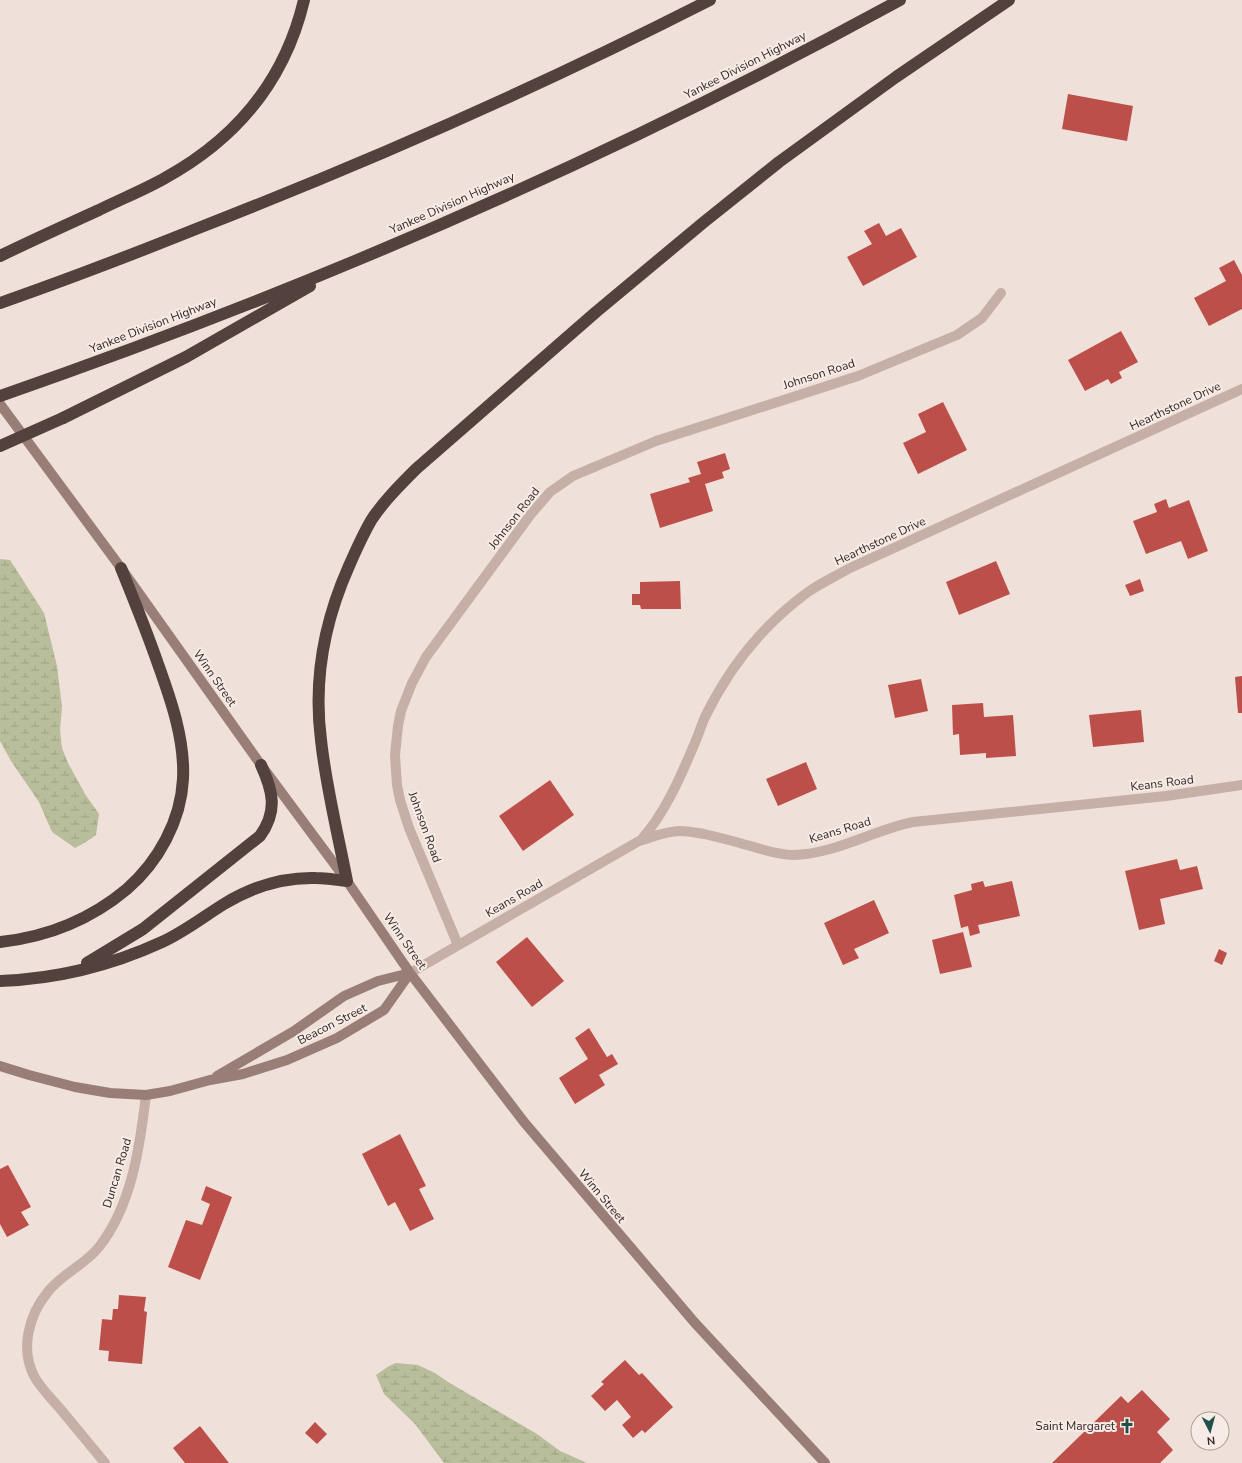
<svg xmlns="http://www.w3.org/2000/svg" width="1242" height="1463" font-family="'Nunito Sans',sans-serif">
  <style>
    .wetland { fill: url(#wetland-marsh) }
    .building { fill: #bd4f4a }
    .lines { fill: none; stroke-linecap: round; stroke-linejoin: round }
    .street { stroke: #c6afa6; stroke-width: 10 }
    .secondary { stroke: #997e78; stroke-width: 10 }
    .highway { stroke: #53413e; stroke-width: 12 }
    .highway-bridge { stroke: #53413e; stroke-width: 12 }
    .labels { text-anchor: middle; stroke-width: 4; stroke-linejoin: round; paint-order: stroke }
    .street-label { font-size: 12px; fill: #332827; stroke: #f7ebe5 }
    .poi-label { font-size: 12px; fill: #332827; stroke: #f7ebe5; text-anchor: end }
  </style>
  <defs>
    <pattern id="wetland-marsh" width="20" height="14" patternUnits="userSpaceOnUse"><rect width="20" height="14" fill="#b8bd9b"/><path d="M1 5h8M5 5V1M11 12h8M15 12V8" fill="none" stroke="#9fa286"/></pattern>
  </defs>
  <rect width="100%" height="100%" fill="#efe1d9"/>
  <path class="wetland" d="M0,559l10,1 34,53 13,53 5,41 -2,23 2,18 6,15 17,31 14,20 -3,21 -10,7 -11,6 -23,-16 -13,-30 -28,-41 -11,-20z
    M396,1363l22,2 17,8 13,9 89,52 23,17 27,12h-143l-29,-39 -31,-30 -8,-19 13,-9z"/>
  <path class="building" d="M1068,94l65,12 -6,35 -65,-12z
    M879,223l7,13 15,-8 16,29 -54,29 -16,-29 25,-13 -8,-13z
    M1234,260l8,15v34l-33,17 -15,-28 32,-17 -7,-13z
    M1121,331l17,31 -19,10 3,6 -11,6 -3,-5 -23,12 -17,-31z
    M943,402l24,48 -49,24 -15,-31 23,-11 -8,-18z
    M725,453l5,16 -8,3 2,6 -19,6 8,27 -53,17 -10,-34 40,-12 -2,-4 13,-4 -4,-12z
    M1166,499l3,9 20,-8 19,51 -20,8 -7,-18 -35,13 -13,-33 24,-9 -3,-8z
    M996,561l14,33 -51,21 -13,-33z
    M1140,579l4,12 -14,5 -5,-11z
    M680,581l1,28h-40l-1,-4h-8v-11h8v-12z
    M1242,676v37h-4l-3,-36z
    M921,679l7,32 -33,7 -7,-33z
    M983,703l1,14 29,-2 3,41 -30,2v-5l-26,2 -1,-21 -6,1 -1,-30z
    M1141,710l3,32 -51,5 -4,-32z
    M806,762l11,27 -39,17 -12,-27z
    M550,780l24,35 -51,36 -24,-35z
    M1177,859l3,11 17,-4 6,23 -43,10 5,25 -26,6 -14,-59z
    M983,881l2,6 27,-6 8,35 -42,9 2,8 -10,3 -2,-10 -7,2 -7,-33 18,-5 -1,-6z
    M874,900l15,33 -35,16 5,9 -16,7 -19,-42z
    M963,932l9,35 -32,7 -8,-34z
    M527,937l37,44 -32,26 -36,-45z
    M1219,949l8,4 -5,12 -8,-4z
    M589,1028l18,29 5,-3 6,10 -19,11 6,10 -30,19 -16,-26 29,-19 -13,-21z
    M400,1134l26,52 -7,3 15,30 -24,12 -15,-29 -7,4 -26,-52z
    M8,1165l23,42 -10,5 8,13 -22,12 -7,-13v-55z
    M206,1186l26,11 -32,83 -32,-13 18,-47 16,5 8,-21 -9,-4z
    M119,1295l27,2 -2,14 3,1 -5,52 -34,-3 1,-10 -10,-1 3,-31 10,1 1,-11h5z
    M625,1360l14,15 3,-2 31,34 -28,26 -3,-3 -9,8 -11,-13 9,-8 -14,-17 -12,11 -14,-15 13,-12 -3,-2z
    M1142,1390l28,29 -13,13 16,18 -13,13h-108l69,-67 7,7z
    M315,1422l12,12 -10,10 -12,-11z
    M200,1426l29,37h-44l-12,-15z"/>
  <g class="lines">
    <path class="street" d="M641,840c24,-27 39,-62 53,-95 4,-9 7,-19 11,-28 24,-49 59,-93 103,-125 13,-9 28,-16 42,-24l392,-179
      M458,945l-49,-117 -9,-28 -3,-15 -2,-30 3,-29 3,-15 11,-28 14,-26 105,-143 19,-22 23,-16 83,-35 202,-65 99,-41 25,-17 19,-25
      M410,973l229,-132c14,-4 27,-10 41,-10 8,0 17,2 24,3 13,3 26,6 39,10 16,4 33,11 50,11 43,-1 80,-25 120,-33l253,-26 76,-11
      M105,1463c-14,-17 -28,-34 -43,-52 -9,-11 -21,-22 -28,-35 -14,-27 -5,-61 13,-83 14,-19 38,-28 52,-46 33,-42 41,-101 47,-152"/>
    <path class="secondary" d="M0,404l121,164 140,197 86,116 63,92 114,149 171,201 130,140
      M0,1066l29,9 46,12 35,6 36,2 24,-4 40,-11 33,-6 44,-14 50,-22 47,-28 26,-37
      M217,1076l77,-45 50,-35 34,-15 32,-8"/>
    <path class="highway" d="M0,256c33,-16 66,-31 99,-46 22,-11 45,-20 66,-32 71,-39 120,-98 139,-178
      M0,303c66,-23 131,-48 196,-74 175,-68 347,-144 514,-229
      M0,396c309,-107 613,-239 900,-396
      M63,418l123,-61 124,-71
      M0,942c47,-5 90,-22 127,-53 31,-27 54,-68 56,-110 2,-39 -12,-79 -25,-115 -11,-32 -24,-64 -37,-96
      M87,963l56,-34 117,-93c18,-25 13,-45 1,-71
      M0,981c55,-2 112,-16 162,-39 22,-10 41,-25 62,-38 28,-17 60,-27 92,-26 10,0 21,2 31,3 -9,-47 -21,-94 -26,-141 -8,-62 3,-118 28,-174 7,-16 14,-32 23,-47 12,-18 28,-34 44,-50l180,-157 108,-90 75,-60 117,-85 113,-77"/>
    <path class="highway-bridge" d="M0,446l63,-28"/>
  </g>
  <defs>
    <symbol id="church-bare" viewBox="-9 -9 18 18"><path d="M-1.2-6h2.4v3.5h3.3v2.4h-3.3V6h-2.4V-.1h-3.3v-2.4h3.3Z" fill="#1f514a" stroke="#f7ebe5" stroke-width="2.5" paint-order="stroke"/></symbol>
  </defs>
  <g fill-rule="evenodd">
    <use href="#church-bare" x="1116" y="1415" width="22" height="22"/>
  </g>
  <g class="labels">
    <g class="street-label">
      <text transform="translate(745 65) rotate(-27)" y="4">Yankee Division Highway</text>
      <text transform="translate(452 203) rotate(-24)" y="4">Yankee Division Highway</text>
      <text transform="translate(153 325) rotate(-21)" y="4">Yankee Division Highway</text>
      <text transform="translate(819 374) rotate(-18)" y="4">Johnson Road</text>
      <text transform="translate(1175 406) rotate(-25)" y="4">Hearthstone Drive</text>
      <text transform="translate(514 518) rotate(-52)" y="4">Johnson Road</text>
      <text transform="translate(880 541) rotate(-25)" y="4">Hearthstone Drive</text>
      <text transform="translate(215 678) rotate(55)" y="4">Winn Street</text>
      <text transform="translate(1162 783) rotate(-7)" y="4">Keans Road</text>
      <text transform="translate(425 827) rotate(70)" y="4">Johnson Road</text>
      <text transform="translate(840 830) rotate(-17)" y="4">Keans Road</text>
      <text transform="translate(514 898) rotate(-30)" y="4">Keans Road</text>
      <text transform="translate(405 941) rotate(55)" y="4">Winn Street</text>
      <text transform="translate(332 1024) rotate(-27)" y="4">Beacon Street</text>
      <text transform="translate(117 1173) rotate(-73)" y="4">Duncan Road</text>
      <text transform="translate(602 1196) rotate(50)" y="4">Winn Street</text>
    </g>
    <g class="poi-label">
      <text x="1115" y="1430">Saint Margaret</text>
    </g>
  </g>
  <g transform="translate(1210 1431) rotate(174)"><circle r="19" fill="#f7ebe5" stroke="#a99d99"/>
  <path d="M0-3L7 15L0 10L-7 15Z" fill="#1f514a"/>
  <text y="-6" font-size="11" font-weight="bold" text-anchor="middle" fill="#332827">N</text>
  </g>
</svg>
